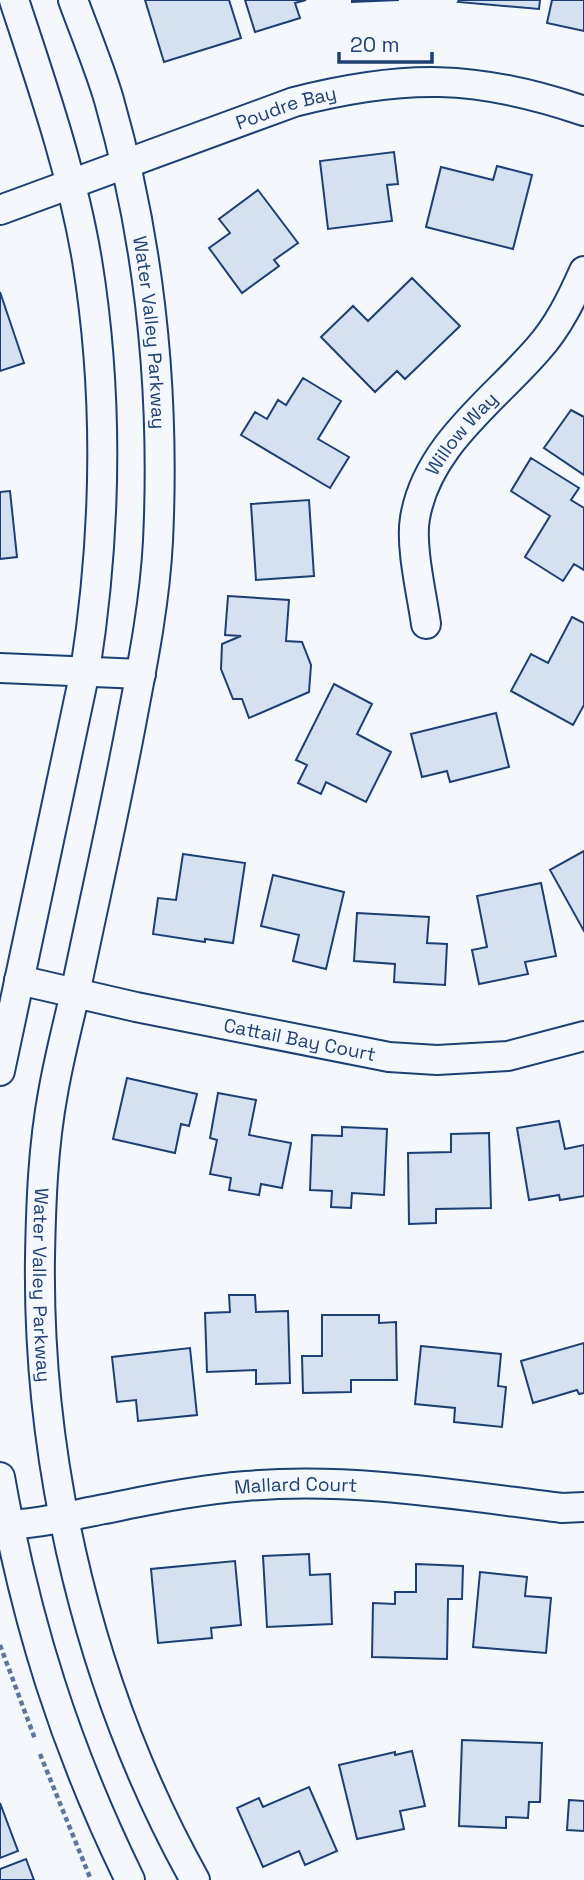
<svg xmlns="http://www.w3.org/2000/svg" width="584" height="1880" font-family="'Space Grotesk',sans-serif">
  <style>
    .building { fill: #d5e0f0; stroke: #1d3f73; stroke-width: 2 }
    .lines { fill: none; stroke-linecap: round; stroke-linejoin: round }
    .minor-casing { stroke: #1d3f73; stroke-width: 32 }
    .path { stroke: #5e769c; stroke-width: 4.5; stroke-dasharray: 5 3.5; stroke-linecap: butt }
    .minor { stroke: #f4f7fb; stroke-width: 28 }
    .labels { text-anchor: middle; stroke-width: 5; stroke-linejoin: round; paint-order: stroke }
    .street-label { font-size: 19px; fill: #1d3f73; stroke: #f4f7fb }
  </style>
  <rect width="100%" height="100%" fill="#f4f7fb"/>
  <path class="building" d="M145,0h84l12,38 -77,24z
    M245,0h61l-11,3 5,15 -45,14z
    M352,0h47l-47,2z
    M459,0h81l-1,9 -81,-7z
    M552,0h32v31l-37,-8z
    M394,152l4,32 -11,1 5,36 -64,8 -8,-68z
    M497,166l35,9 -19,74 -87,-22 15,-60 52,13z
    M258,190l40,53 -24,17 5,6 -37,27 -33,-45 21,-15 -11,-14z
    M412,278l48,48 -55,53 -8,-8 -22,21 -54,-55 32,-31 15,15z
    M0,292l24,71 -24,8z
    M303,378l38,23 -23,38 31,18 -19,31 -89,-53 14,-23 12,7 11,-19 8,5z
    M571,410l13,7v58l-40,-27z
    M531,458l48,30 -8,12 13,8v62l-10,-6 -11,17 -38,-24 25,-41 -39,-25z
    M10,491l7,66 -17,2v-67z
    M309,500l5,76 -58,4 -5,-76z
    M228,596l61,4 -3,41 16,1 9,23 -2,27 -60,26 -7,-19h-9l-12,-30 1,-25 19,-8 -16,-1z
    M572,617l12,6v82l-11,20 -62,-34 20,-37 17,9z
    M334,684l38,20 -15,30 34,18 -25,50 -40,-20 -5,12 -23,-11 9,-18 -11,-5z
    M496,713l13,54 -59,15 -3,-11 -25,6 -11,-43z
    M584,851v80l-34,-61z
    M183,854l62,9 -12,80 -28,-4v3l-52,-8 5,-36 18,2z
    M273,875l71,17 -18,77 -33,-8 6,-26 -38,-9z
    M541,883l15,73 -31,6 3,12 -49,10 -7,-34 15,-3 -10,-51z
    M357,913l72,4 -2,26 20,1 -2,41 -51,-3 1,-18 -41,-3z
    M127,1078l70,16 -8,32 -8,-2 -6,29 -62,-14z
    M218,1093l38,7 -7,35 42,8 -9,45 -21,-4 -2,11 -30,-5 2,-12 -21,-4 7,-34 -7,-2z
    M559,1121l6,28 19,-4v51l-24,4 -1,-5 -30,5 -12,-72z
    M342,1127l45,2 -3,66 -32,-2 -1,15 -20,-1 1,-16 -22,-1 2,-55 30,1z
    M489,1133l2,75 -55,1v14l-27,1 -1,-71 43,-1v-18z
    M229,1295h26l1,17 32,-1 2,72 -34,1v-14l-49,2 -2,-59 25,-1z
    M322,1315h57v8l17,-1 1,58h-46v12l-48,1 -1,-37h20z
    M584,1343v50l-5,1 -2,-4 -44,13 -12,-42z
    M421,1346l80,8 -3,32 8,1 -4,40 -48,-5 1,-14 -40,-4z
    M190,1348l7,67 -59,6 -2,-21 -19,2 -5,-45z
    M309,1554l1,21 20,-1 2,50 -65,3 -4,-71z
    M235,1561l6,64 -30,3 1,10 -54,5 -7,-74z
    M416,1564l47,2 -1,33h-14l-1,60 -75,-2 1,-54 22,1v-12h21z
    M480,1572l47,5 -2,19 26,2 -5,55 -73,-6z
    M462,1740l80,3 -2,59h-11l-1,16 -22,-1v11l-47,-2z
    M412,1751l13,55 -25,5 4,18 -47,10 -18,-74 56,-13v3z
    M309,1787l28,64 -32,14 -6,-14 -36,16 -26,-59 22,-10 4,9z
    M569,1800l15,1v30l-17,-1z
    M0,1803l18,48 -18,7z
    M26,1859l8,21h-34v-11z"/>
  <g class="lines">
    <defs>
      <g id="minor">
        <path id="s1" d="M73,0c12,33 26,66 36,100 41,143 56,293 49,441 -3,58 -14,116 -25,173 -17,92 -38,183 -57,275 -8,35 -17,69 -23,104 -10,54 -12,109 -13,164 -3,212 51,437 155,623"/>
        <path id="s2" d="M0,210l294,-108c110,-28 182,-28 290,9"/>
        <path id="s3" d="M426,624c-4,-29 -16,-78 -11,-106 12,-72 78,-117 123,-169 20,-22 34,-51 46,-78"/>
        <path d="M0,668l141,6"/>
        <path id="s4" d="M19,980l117,27 253,50 48,3 71,-4 76,-20"/>
        <path d="M0,1071l85,-400c21,-135 24,-275 2,-411 -15,-89 -45,-175 -73,-260"/>
        <path d="M0,1477c26,146 65,270 130,403"/>
        <path id="s5" d="M0,1525c30,0 60,-7 89,-13 52,-10 104,-22 157,-26 106,-9 211,9 316,22l22,-1"/>
      </g>
    </defs>
    <use href="#minor" class="minor-casing"/>
    <path class="path" d="M0,1645l35,94
      M40,1754l51,126"/>
    <use href="#minor" class="minor"/>
  </g>
  <g class="labels">
    <g class="street-label">
      <text dy="7" stroke="none"><textPath href="#s2" startOffset="304">Poudre Bay</textPath></text>
      <text dy="7" stroke="none"><textPath href="#s1" startOffset="343">Water Valley Parkway</textPath></text>
      <text dy="7" stroke="none"><textPath href="#s3" startOffset="205">Willow Way</textPath></text>
      <text dy="7" stroke="none"><textPath href="#s4" startOffset="287">Cattail Bay Court</textPath></text>
      <text dy="7" stroke="none"><textPath href="#s1" startOffset="1307">Water Valley Parkway</textPath></text>
      <text dy="7" stroke="none"><textPath href="#s5" startOffset="299">Mallard Court</textPath></text>
    </g>
  </g>
  <path d="M339 52v10h93v-10" fill="none" stroke="#1d3f73" stroke-width="3.5"/>
  <text x="350" y="52" font-size="21" fill="#1d3f73" stroke="#f4f7fb" stroke-width="5" paint-order="stroke">20 m</text>
</svg>
